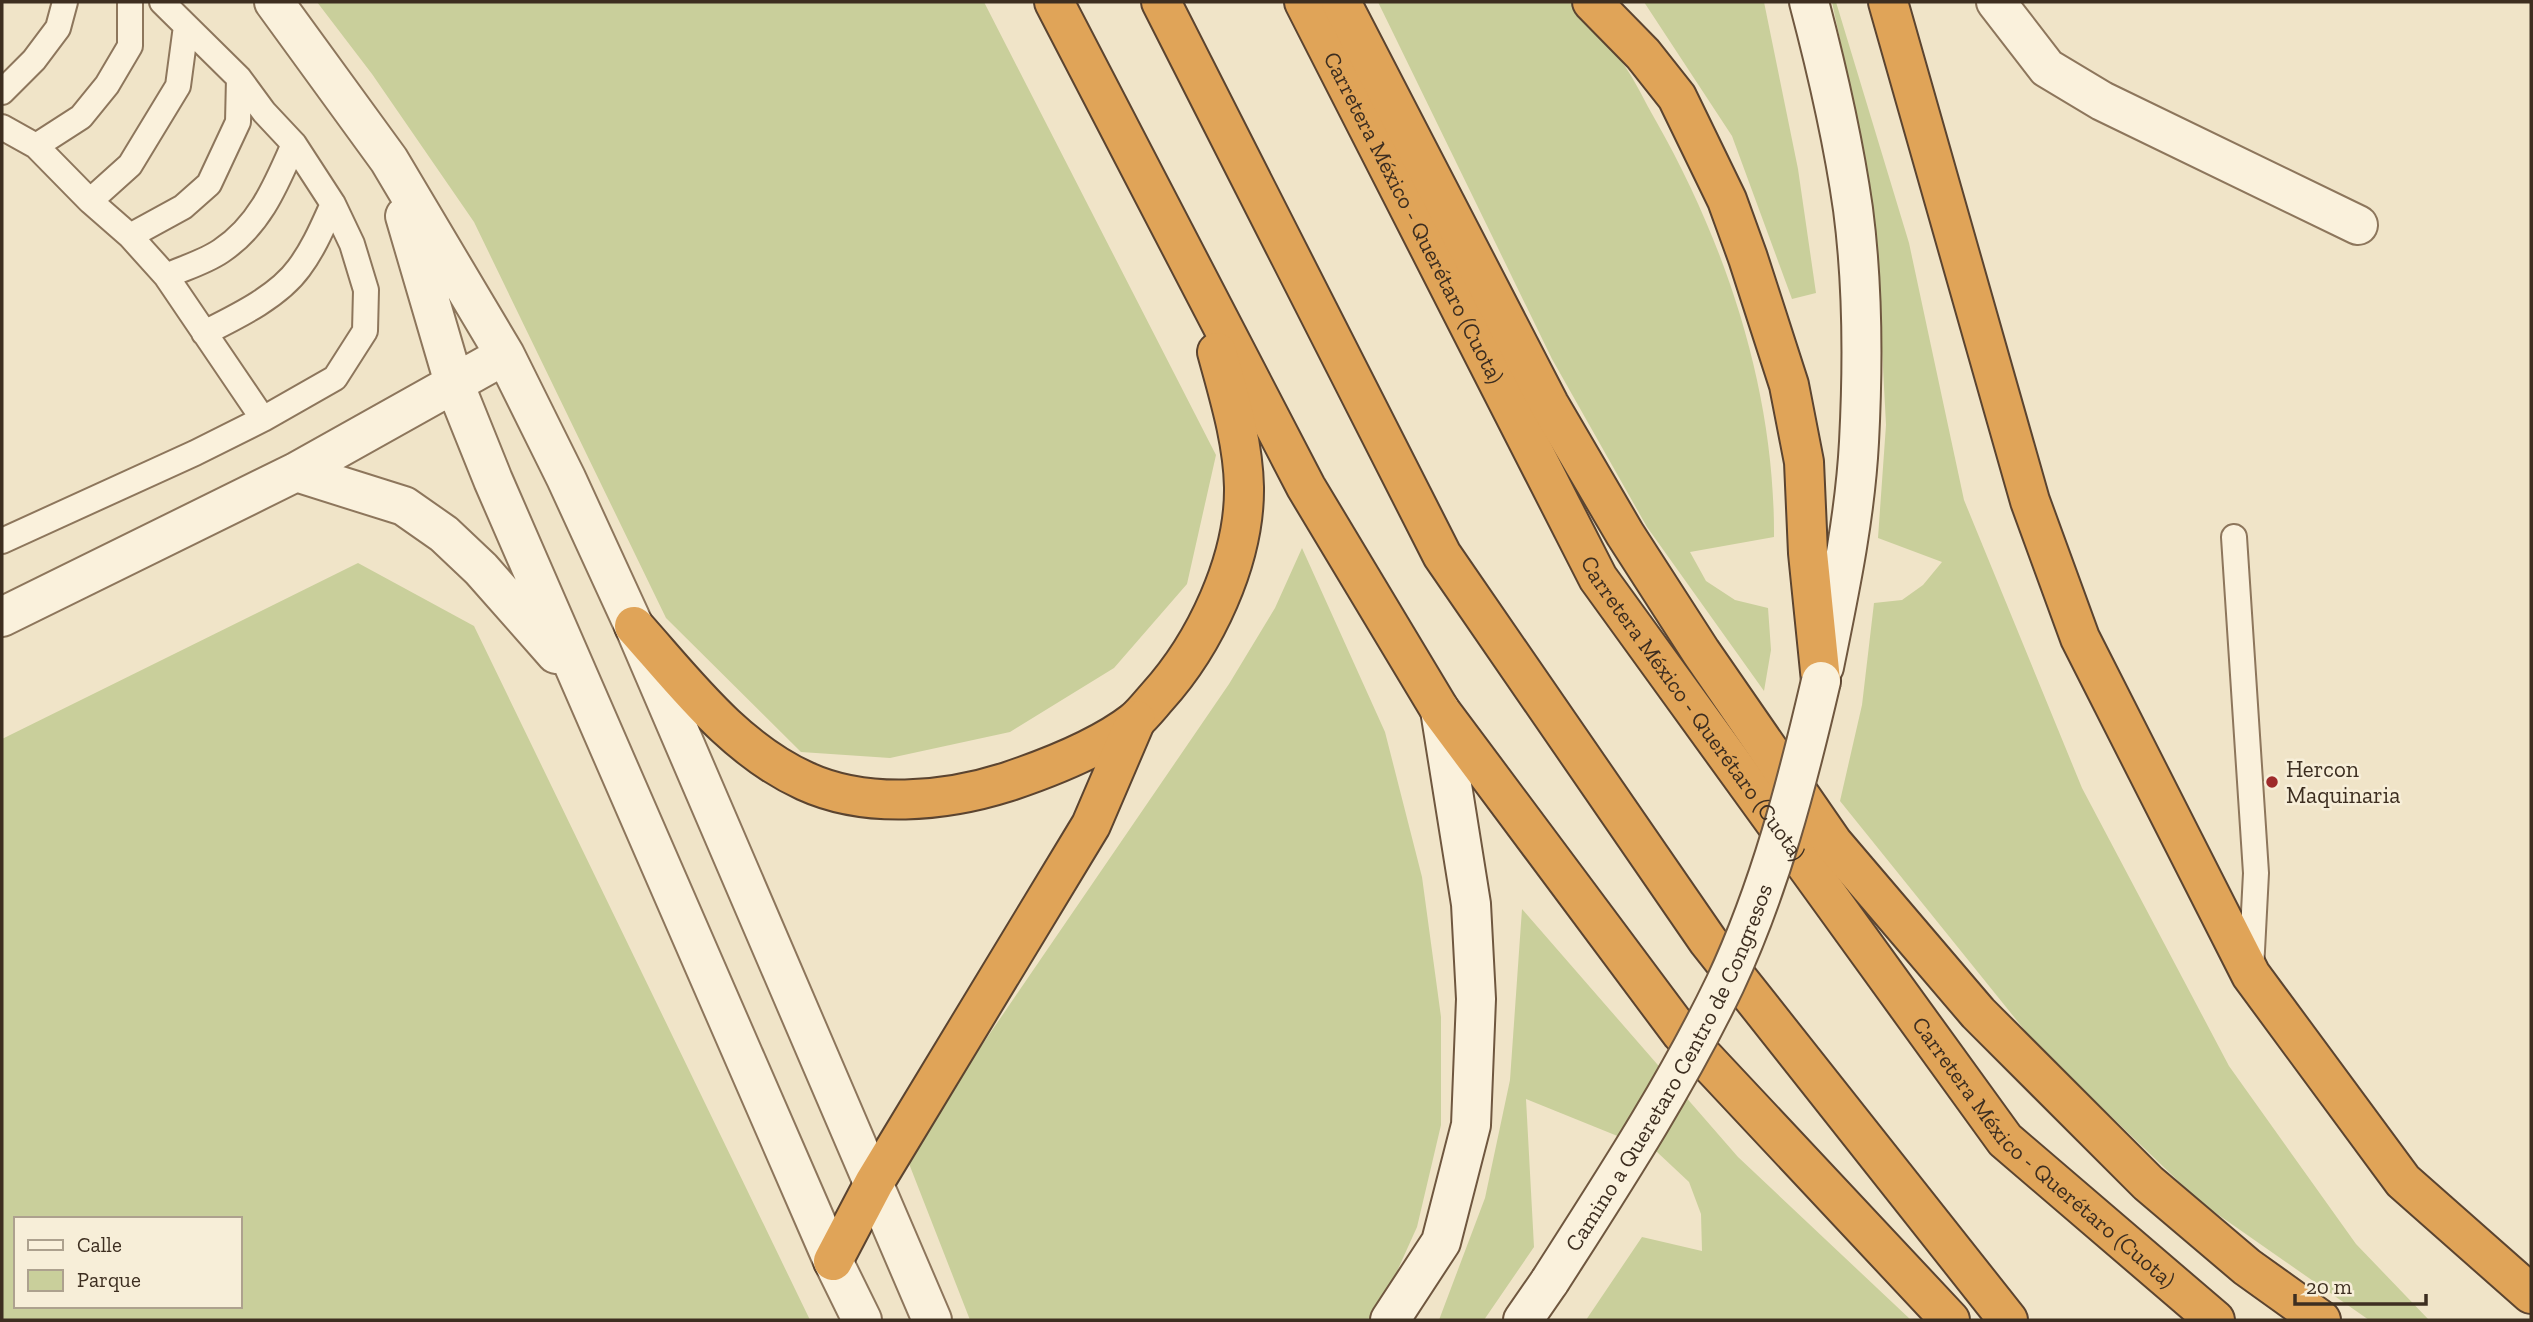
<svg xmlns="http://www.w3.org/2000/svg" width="2533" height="1322" font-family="'Zilla Slab',serif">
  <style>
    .green { fill: #c9cf9b; fill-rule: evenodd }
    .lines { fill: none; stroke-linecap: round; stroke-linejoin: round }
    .lane-casing { stroke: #8d765c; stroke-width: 28 }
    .street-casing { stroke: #8d765c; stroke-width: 42 }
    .secondary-casing { stroke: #6f573f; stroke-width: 42 }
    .highway-casing { stroke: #5b4430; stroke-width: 42 }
    .lane { stroke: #faf1dc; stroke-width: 24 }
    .street { stroke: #faf1dc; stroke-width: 38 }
    .secondary { stroke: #faf1dc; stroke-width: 38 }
    .highway { stroke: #e0a458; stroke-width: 38 }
    .secondary-bridge-casing { stroke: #6f573f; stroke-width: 42; stroke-linecap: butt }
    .secondary-bridge { stroke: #faf1dc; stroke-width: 38 }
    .poi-dot { fill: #9e2a2b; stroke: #f7eed8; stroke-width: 2.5 }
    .labels { text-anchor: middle; stroke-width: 5; stroke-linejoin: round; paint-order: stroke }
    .street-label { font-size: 23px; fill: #3d2e20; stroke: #f7eed8 }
    .poi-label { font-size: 23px; fill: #3d2e20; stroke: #f7eed8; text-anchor: start }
  </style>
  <rect width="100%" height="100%" fill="#f0e4c8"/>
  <path class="green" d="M317,2h667l232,453 -29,129 -73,84 -104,64 -120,26 -89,-6 -135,-134 -192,-396 -102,-148z
    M1378,2h197c16,21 34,41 49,63 12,17 21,37 32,56 71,125 119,271 118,416l-84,15 16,29 29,19 33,8 3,42 -7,41 -117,-164 -95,-168z
    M1644,2h120l34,167 18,124 -24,6 -60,-163z
    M1832,2h4l73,241 55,257 118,288 147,278 127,178 73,76h-60l-169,-118 -165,-159 -195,-242 22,-96 12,-102 28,-3 21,-15 19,-23 -64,-24 8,-113 -7,-134 -13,-129z
    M1302,548l83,184 37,145 19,140v108l-24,102 -42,93h-405l-64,-164 323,-472 46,-76z
    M358,563l116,63 336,694h-808v-581zM16,1219h224v87h-224z
    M1522,909l216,248 173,163h-325l56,-83 60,14 -1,-37 -12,-32 -32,-30 -131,-53 8,148 -50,73h-45l46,-122 25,-118z"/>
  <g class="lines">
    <defs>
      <path id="lane" d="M2,92l32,-32 24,-32 7,-26
        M2,127l34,19 54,55 40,35 36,40 97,143 72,-41 30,-47 1,-41 -14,-46 -19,-40 -39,-60 -30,-32 -25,-34 -77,-76
        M36,146l45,-29 26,-32 23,-39v-44
        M90,201l40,-36 48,-79 8,-60
        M130,236l53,-29 26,-23 29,-62 1,-44
        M166,276c18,-8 39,-14 55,-25 39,-26 55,-66 73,-107
        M204,333c32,-16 74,-36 95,-65 15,-20 24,-42 34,-64
        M2234,537l22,336 -5,97
        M2,541l193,-88 68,-34"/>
      <path id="street" d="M274,2l115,158 116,195 61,123 68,148 298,694
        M1996,2l51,66 55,33 256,124
        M405,216l49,167 39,97 340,781 29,59
        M296,472l108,34 40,28 37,35 75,85
        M2,617l294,-145 209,-117"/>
      <path id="secondary" d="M1809,2c18,68 34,137 44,207 10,76 10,157 6,233 -4,76 -20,151 -35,225
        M1390,1320l51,-78 30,-117 5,-126 -5,-95 -31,-194
        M1523,1320l27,-39"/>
      <g id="highway">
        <path d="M1054,2l252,485 134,223 241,323 269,287"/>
        <path d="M1161,2l281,553 266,386 300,379"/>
        <path id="s1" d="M1304,2l294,576 407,562 210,180"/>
        <path d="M1341,2l208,402 76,130 76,118 132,191 145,170 170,170 99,84 74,53"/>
        <path d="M1592,2l51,52 34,43 50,103 21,58 41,127 15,77 4,91 13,128"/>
        <path d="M1888,2l142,499 50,137 171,337 152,206 128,113"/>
        <path d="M634,626c51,57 100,123 171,155 61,28 139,21 202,1 42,-14 93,-34 128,-61 8,-7 15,-16 22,-24 48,-53 88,-137 87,-210 -1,-46 -15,-91 -27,-135"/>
        <path d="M833,1261l41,-78 217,-358 45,-105"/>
      </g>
    </defs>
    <use href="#lane" class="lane-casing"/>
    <use href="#street" class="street-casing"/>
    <use href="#secondary" class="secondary-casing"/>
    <use href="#highway" class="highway-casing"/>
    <use href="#lane" class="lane"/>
    <use href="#street" class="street"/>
    <use href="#secondary" class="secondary"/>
    <use href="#highway" class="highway"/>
    <defs>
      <g id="secondary-bridge">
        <path id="s2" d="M1550,1281c62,-97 125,-193 175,-297 45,-96 72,-200 96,-303"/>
      </g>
    </defs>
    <use href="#secondary-bridge" class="secondary-bridge-casing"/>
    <use href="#secondary-bridge" class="secondary-bridge"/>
  </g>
  <circle class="poi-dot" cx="2272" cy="782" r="7"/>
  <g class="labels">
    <g class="street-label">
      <text dy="8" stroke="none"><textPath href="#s1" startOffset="242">Carretera México - Querétaro (Cuota)</textPath></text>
      <text dy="8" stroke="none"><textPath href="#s1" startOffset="808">Carretera México - Querétaro (Cuota)</textPath></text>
      <text dy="8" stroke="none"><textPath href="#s2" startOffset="245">Camino a Queretaro Centro de Congresos</textPath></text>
      <text dy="8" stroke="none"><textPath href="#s1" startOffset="1376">Carretera México - Querétaro (Cuota)</textPath></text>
    </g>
    <g class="poi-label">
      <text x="2286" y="777">Hercon<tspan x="2286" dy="26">Maquinaria</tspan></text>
    </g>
  </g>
  <rect width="2533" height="1322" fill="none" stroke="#3d2e20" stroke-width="7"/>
  <rect x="14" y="1217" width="228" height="91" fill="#f7eed8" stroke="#ada18e" stroke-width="2"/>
  <rect x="28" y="1240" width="35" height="10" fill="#faf1dc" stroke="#ada18e" stroke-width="2"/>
  <text x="77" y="1252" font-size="21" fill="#3d2e20">Calle</text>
  <rect x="28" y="1270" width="35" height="21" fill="#c9cf9b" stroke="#ada18e" stroke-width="2"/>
  <text x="77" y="1287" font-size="21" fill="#3d2e20">Parque</text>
  <path d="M2295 1294v10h131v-10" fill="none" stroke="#3d2e20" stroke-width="3.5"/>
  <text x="2306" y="1294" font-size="21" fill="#3d2e20" stroke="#f7eed8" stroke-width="5" paint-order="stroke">20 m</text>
</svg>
